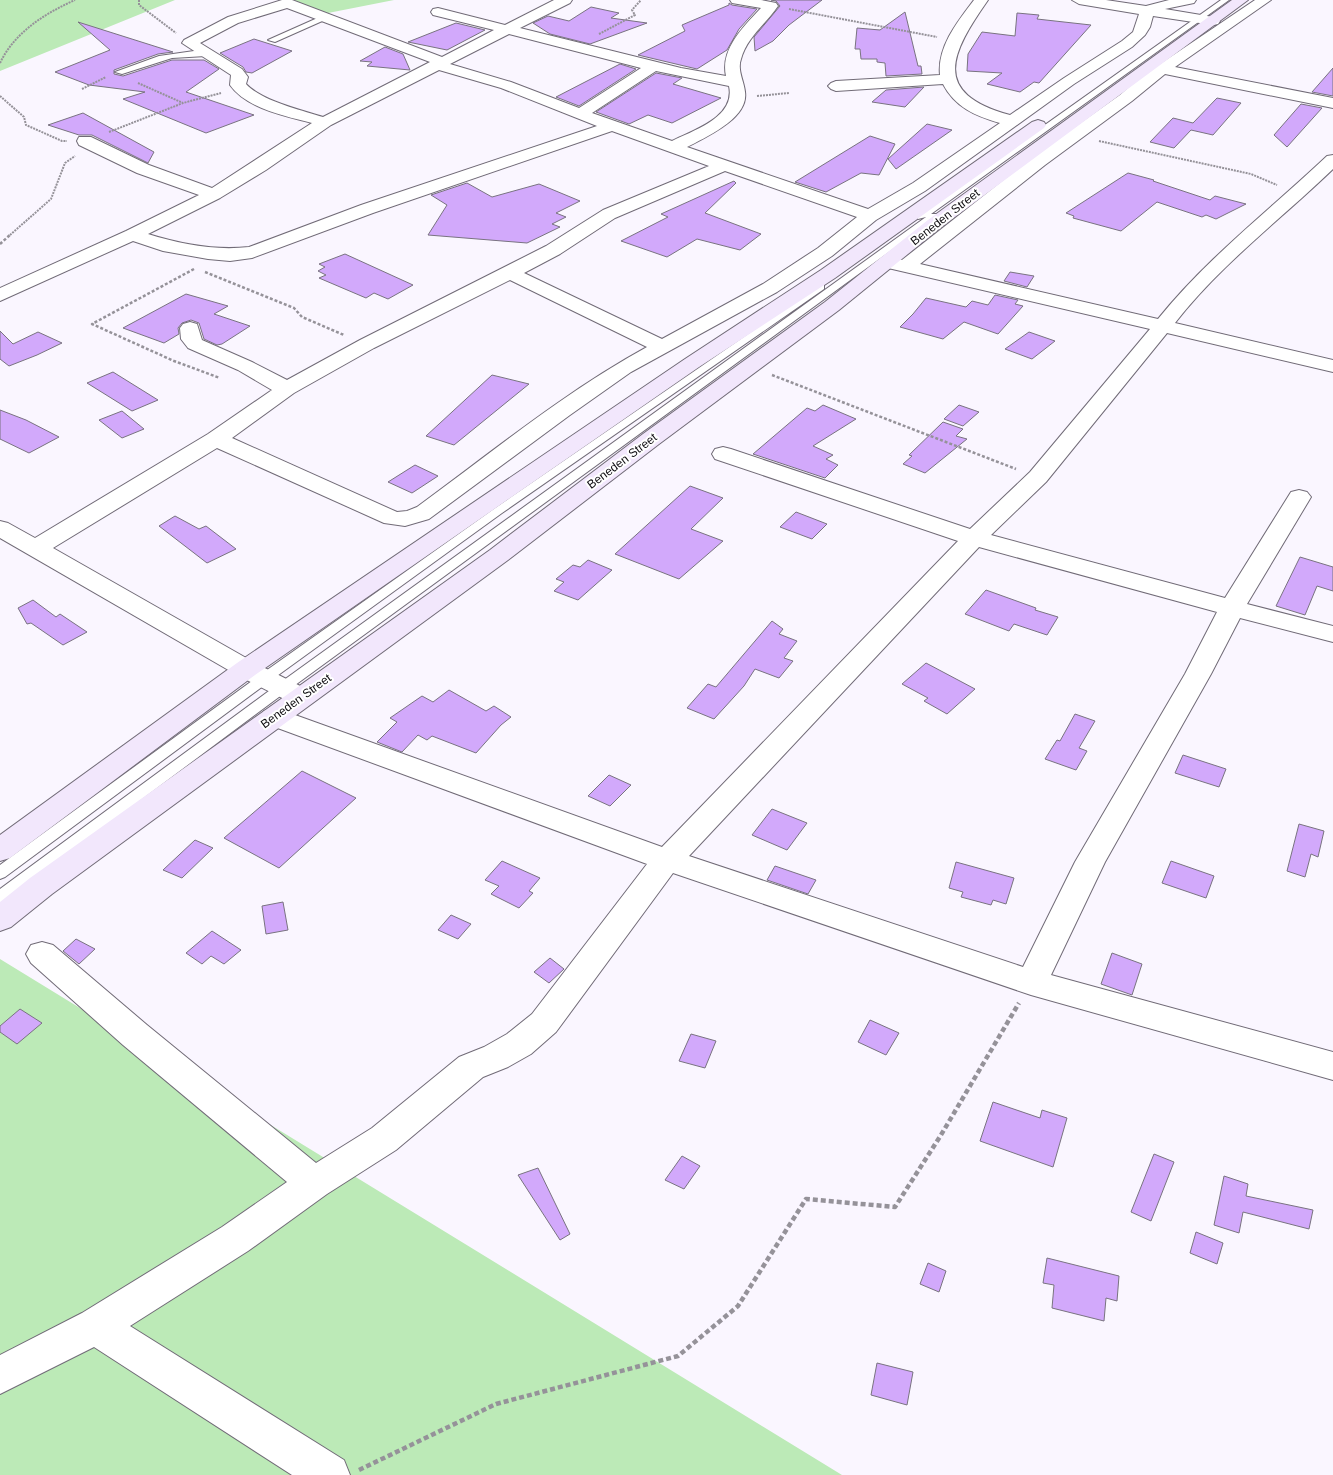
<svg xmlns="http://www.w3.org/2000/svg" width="1333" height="1475" font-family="Helvetica,sans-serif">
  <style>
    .green { fill: #bceab7 }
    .building { fill: #d2a9fb; stroke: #797380 }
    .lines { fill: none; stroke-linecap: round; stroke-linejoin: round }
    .service-casing { stroke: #716b77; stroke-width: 2 }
    .minor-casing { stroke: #716b77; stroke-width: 2 }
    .secondary-casing { stroke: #716b77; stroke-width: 2 }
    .path-far2 { stroke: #959299; stroke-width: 2; stroke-dasharray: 2 1; stroke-linecap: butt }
    .path-far1 { stroke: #959299; stroke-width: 2.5; stroke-dasharray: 3 2; stroke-linecap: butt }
    .path { stroke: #959299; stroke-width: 4.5; stroke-dasharray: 5 3; stroke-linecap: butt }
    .service { fill: #fff; fill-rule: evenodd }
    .minor { fill: #fff; fill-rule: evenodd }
    .secondary { fill: #f2e7fc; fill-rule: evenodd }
    .labels { text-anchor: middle; stroke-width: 4; stroke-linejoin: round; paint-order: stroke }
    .street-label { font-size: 12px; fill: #0f0d11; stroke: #fff }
  </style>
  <rect width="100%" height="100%" fill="#faf6ff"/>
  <path class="green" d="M0,0h175l-175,71z
    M282,0h112l-71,14z
    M0,959l842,516h-842z"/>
  <path class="building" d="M771,0h51l-33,25 -16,16 -18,10 -1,-14 26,-31 -4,-5z
    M729,3l3,2 25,4 -18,20 -12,21 -30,19 -59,-14 47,-24 -3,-6 47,-20z
    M591,7l28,6 -8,5 36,5 -57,21 -40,-10 -17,-11 15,-7 21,5z
    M905,12l13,54h3l1,8 -36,2 -1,-13 -8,-1v-3h-16l-1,-10h-5l2,-21 23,2z
    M1017,13l22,2 -2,4 54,6 -52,58 -5,-1 -14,10 -33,-8 15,-11 -35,-2 1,-17 14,-22 33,4z
    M78,22l95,30 -15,2 -44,16v4l9,2 49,-16h32l15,9 -33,23 68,23 -48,18 -83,-34 22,-7 -56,-7 -34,-13 55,-22z
    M456,23l29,7 -38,20 -39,-8z
    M254,39l38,12 -40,22 -6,-1 -3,-5 -23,-14z
    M385,47l18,7 7,16 -43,-4 5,-4 -12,-1z
    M620,64l16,5 -57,37 -23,-9z
    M1333,68v28l-21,-4z
    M656,73l26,5 -9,6 48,14 -49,25 -24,-8 -19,9 -33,-12z
    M924,87l-19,20 -33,-5 14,-12z
    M1217,98l24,5 -28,32 -22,-5 -17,18 -24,-6 23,-24 20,5z
    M1301,104l21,4 -35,39 -13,-12z
    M83,113l71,39 -6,11 -56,-28h-13l-31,-10z
    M927,124l25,6 -56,39 -8,-10z
    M870,136l25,8 -16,31 -18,-2 -35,19 -31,-10z
    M1128,173l26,7 -1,1 57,19 5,-4 31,8 -30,15 -10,-4 -4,2 -45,-15 -36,29 -48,-13 1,-2 -8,-3z
    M734,181l2,2 -31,30 56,21 -21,16 -43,-11 -30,18 -46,-16 47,-24 -7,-3z
    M467,183l25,14 47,-13 41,17 -24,12 10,4 -14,7 8,3 -33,16 -99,-8 19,-30 -16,-10z
    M345,254l68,31 -25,14 -14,-6 -8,5 -47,-20 7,-3 -8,-4 7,-4 -6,-3z
    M1010,272l24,4 -7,11 -23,-6z
    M186,294l42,12 -14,8 36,12 -28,18 -5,1 -13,-6 -5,-16 -8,-3 -9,3 -4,5 1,6 -15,9 -41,-15z
    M995,295l23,5 -3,4 8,2 -25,28 -34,-12 -21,17 -43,-12 13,-13 13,-16 40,9 6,-6 16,4z
    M0,331l13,13 25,-12 24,11 -25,12 -28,11 -9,-7z
    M1029,332l26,9 -23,18 -27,-10z
    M113,372l45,28 -26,11 -45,-28z
    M492,375l37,9 -75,61 -28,-9z
    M823,405l33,14 -43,27 20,9 -7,4 12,6 -13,13 -72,-24 54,-46 8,3z
    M959,405l20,7 -16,14 -19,-7z
    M0,410l26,10 33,17 -30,16 -29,-14z
    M122,411l22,18 -22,9 -23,-18z
    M943,422l20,7 -7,7 11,3 -42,34 -22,-9 9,-8 -3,-1z
    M415,465l23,11 -26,17 -24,-11z
    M690,486l33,12 -32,31 32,12 -44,38 -64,-25z
    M796,512l31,12 -15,15 -32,-12z
    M175,516l24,13 7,-3 30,23 -29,14 -48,-37z
    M1300,557l33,10v24l-16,-5 -12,29 -29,-9z
    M588,560l24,10 -34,30 -24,-9 10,-9 -8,-3 17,-14 7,2z
    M986,590l50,18 -1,2 23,7 -11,18 -33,-11 -5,7 -44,-17z
    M33,600l23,17 4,-3 27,18 -24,13 -32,-22 -4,1 -9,-16z
    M772,621l11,8 -4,5 18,7 -13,17 9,3 -14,17 -24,-9 -11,17 -30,33 -27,-11 21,-24 8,3z
    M926,663l49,26 -28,25 -23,-13 4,-3 -26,-14z
    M449,690l37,21 8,-5 17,11 -10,8 -25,28 -44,-17 -5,4 -9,-5 -16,17 -25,-10 20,-20 -7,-4 32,-22 11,6z
    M1075,714l20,7 -16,27 8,3 -11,19 -31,-11 12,-19 3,1z
    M1183,755l43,14 -7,18 -44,-14z
    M302,771l54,27 -77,70 -55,-30z
    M609,775l22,10 -21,21 -22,-10z
    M772,809l35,14 -20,27 -35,-15z
    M1299,824l25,7 -6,26 -7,-3 -6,23 -18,-6z
    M195,840l18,8 -31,30 -19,-8z
    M502,861l38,17 -11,13 4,2 -14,15 -28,-14 8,-8 -14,-6z
    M1171,861l43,15 -8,22 -44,-15z
    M956,862l58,16 -8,26 -13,-4 -2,5 -30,-8 2,-5 -14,-4z
    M775,866l41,14 -8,14 -41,-14z
    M283,902l5,28 -22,4 -4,-28z
    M451,915l20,9 -13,15 -20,-9z
    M212,931l29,19 -17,14 -13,-8 -9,8 -16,-11z
    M76,939l19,10 -16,15 -16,-13z
    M1112,953l30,11 -10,31 -31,-11z
    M550,958l14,11 -15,14 -15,-11z
    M20,1009l22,14 -25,21 -17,-12v-6z
    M870,1020l29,13 -13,22 -28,-13z
    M691,1034l25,7 -11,27 -26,-7z
    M993,1102l47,16 2,-8 25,8 -14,49 -73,-26z
    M1154,1154l20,8 -23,59 -20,-9z
    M682,1156l18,10 -16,23 -19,-9z
    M538,1168l32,66 -10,6 -42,-65z
    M1224,1176l24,8 -2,12 67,14 -4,19 -66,-17 -4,21 -25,-8z
    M1196,1232l27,11 -6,21 -27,-11z
    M1047,1258l72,18 -2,25 -11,-3 -2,23 -52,-13 2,-23 -11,-2z
    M928,1263l18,8 -7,21 -19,-8z
    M877,1363l36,9 -6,33 -36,-10z"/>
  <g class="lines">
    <defs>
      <path id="service" d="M1221,0h8l-298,214h6l1,2 -651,475 -282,210 -5,2v-14l277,-204 649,-468 -8,2v-4z
        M322,16l7,2 -54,24 -7,-2z
        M194,51l12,1 4,2 -4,2 -34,2 -50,16 -7,-2 44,-16z
        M821,284l3,1v4l-322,224 -232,168 -265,196 -5,2v-14l260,-190 234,-166z"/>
      <path id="minor" d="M282,0h10l150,57 52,-27 -61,-15 -2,-3 2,-3 5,-1 67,17 49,-25h18l-2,3 -50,25 161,40 45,8c-6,-27 18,-50 35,-68l-29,-5 -2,-3h31l15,3 2,3c-12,18 -31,31 -37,53 -4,11 3,22 4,33 4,26 -39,45 -58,55l181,62 45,-26 87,-60c-25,-7 -45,-16 -57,-39l-107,7 -5,-2 -3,-3 3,-3 5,-2 104,-6c-3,-28 18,-54 34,-75h14c-37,53 -58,93 22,115l54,-37 58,-37 11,-9 6,-18 -60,-10 -7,-4h34l40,6 23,-6h27l-2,3 -29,6 48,8 5,1 2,3 -2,3 -5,1 -60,-9 -3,11 -5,8 -13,12 -58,37 -149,107 -49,29 -44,36 -55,36 -146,80 -61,43 -141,104 -24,7 -21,-3 -167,-75 -164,100 202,115 55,28 4,6 -4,6 -9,3 -9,-3 -55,-28 -237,-137v-17l8,2 27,15 173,-104 64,-44 -34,-20 -50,-22 -7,-9 -1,-11 3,-4 7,-2 7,2 5,16 50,22 35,18 73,-40 186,-94 57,-36 106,-44 -97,-35 -239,82 -121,45 -22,3 -22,-2 -45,-8 -30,-10 -133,60v-13l126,-57 73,-36 -62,-22 -58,-28 -2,-4 2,-4h12l58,28 63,23 100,-65c-26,-7 -65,-14 -82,-38l1,-10 -49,-32 2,-3 44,-23zM287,8l143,54 -107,55c-22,-7 -61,-16 -77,-33l2,-7 -6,-8 -42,-26 38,-20zM509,34l132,34 -62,40 -68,-26 -61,-18zM439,70l62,18 96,38 -236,79 -112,42c-34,4 -69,-3 -101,-13l72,-36 46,-28 65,-45zM656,71l73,15c7,31 -35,44 -57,55l-80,-28zM725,171l132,46 -39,31 -55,36 -101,55 -138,-66 36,-19 55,-36zM510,280l137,67c-82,45 -155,105 -230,160l-10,4 -10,1 -165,-74 62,-45 80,-45z
        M1255,0h16l-96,67 158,31v10l-168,-34 -33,27 -87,64 -125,99 238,55c49,-61 112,-109 169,-163l6,-1v14c-53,51 -113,96 -158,154l158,37v12l-166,-39 -121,149 -55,53 234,63 66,-106 8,-2 8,2 4,5 -64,107 86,22v16l-93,-24 -29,56 -106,188 -54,113 282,77v28l-302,-85 -358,-122 -117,159 -25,22 -23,13 -25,10 -87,73 -69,44 -79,57 -118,75 214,134 6,15h-58l-198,-128 -94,47v-39l82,-42 140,-86 65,-45 -164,-137 -92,-82 -5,-9 5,-9 11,-3 11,3 94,80 169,138 56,-35 87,-71 25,-10 23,-13 25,-20 115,-150 -383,-141 -4,-6 4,-6 10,-3 10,3 378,136 296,-306 -243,-82 -3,-5 3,-5 8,-2 8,2 239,80 60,-57 120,-143 -262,-61 -7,-2 -2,-4 2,-4 7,-2 14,4 131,-103 87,-62 21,-18zM979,547l238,65 -32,62 -110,188 -52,105 -334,-111z"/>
      <path id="secondary" d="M1232,0h16l-308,228 -101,82 -180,134 -151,116 -456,334 -41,33 -11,4v-29l30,-24 460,-328 153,-116 182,-132 103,-82z
        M1038,120l6,2 2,3 -2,3 -209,150 -136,89 -444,308 -245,183 -10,3v-26l237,-172 448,-304 136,-89 211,-148z"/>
    </defs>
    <use href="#service" class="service-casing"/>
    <use href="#minor" class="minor-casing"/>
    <use href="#secondary" class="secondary-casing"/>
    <path class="path-far2" d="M139,0v5l37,28
      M789,9l148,28
      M599,34l36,-19 -3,-5 9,-10
      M0,63c15,-31 44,-49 75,-63
      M138,83l45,20
      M82,89l24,-12
      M0,96l24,21 2,8 36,16h5
      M757,96l32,-3
      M109,132l74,-29 38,-10
      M1099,141l152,33 26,11
      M10,235l41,-36 14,-36 10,-7"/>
    <path class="path-far1" d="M0,244l11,-10
      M194,269l-102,55 82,37 46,17
      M205,272l89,36 8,9 42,18
      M772,375l244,94"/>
    <path class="path" d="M359,1470l137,-66 182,-48 60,-50 68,-107 89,8 46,-72 78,-132"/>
    <use href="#service" class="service"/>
    <use href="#minor" class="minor"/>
    <use href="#secondary" class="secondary"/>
  </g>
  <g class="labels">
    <g class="street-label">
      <text transform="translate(945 217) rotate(-38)" y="4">Beneden Street</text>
      <text transform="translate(622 461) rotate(-37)" y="4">Beneden Street</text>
      <text transform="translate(296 701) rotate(-36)" y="4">Beneden Street</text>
    </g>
  </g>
</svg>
